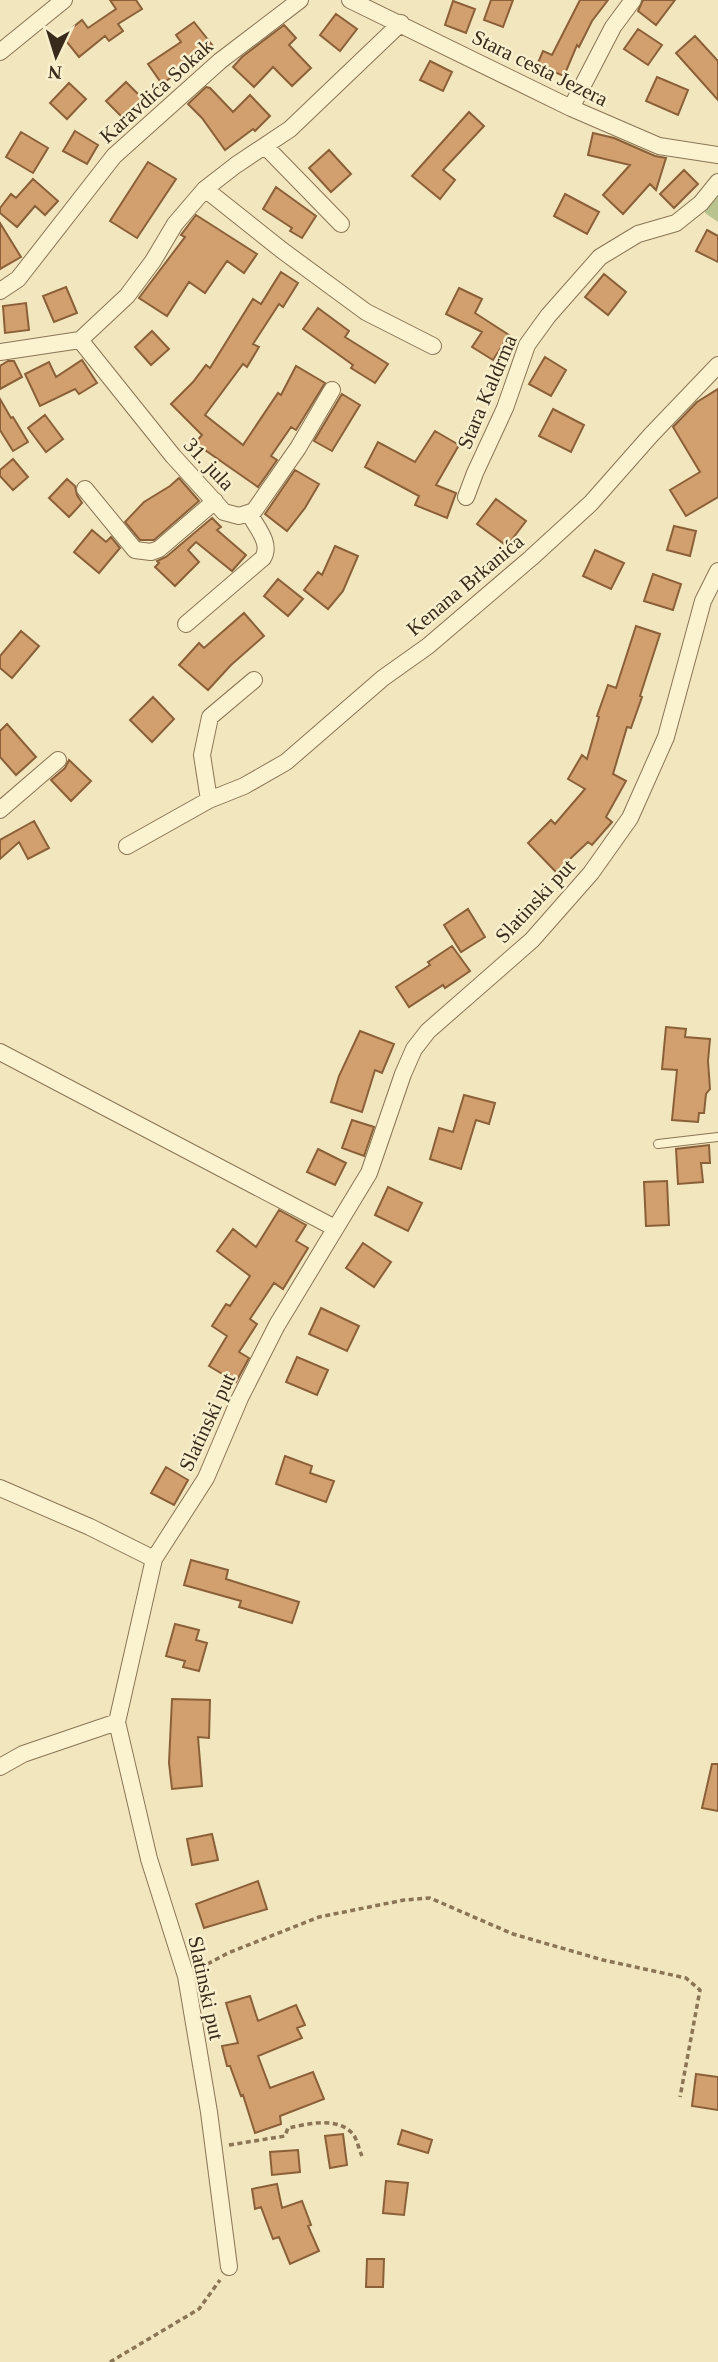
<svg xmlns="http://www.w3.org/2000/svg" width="718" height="2362" font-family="'Times New Roman',serif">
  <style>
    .cemetery { fill: #b9c390 }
    .building { fill: #d2a06f; stroke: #8b6039; stroke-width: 2 }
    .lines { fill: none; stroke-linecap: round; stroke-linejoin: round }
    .lane-casing { stroke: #8a7555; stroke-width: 10 }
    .street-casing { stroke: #8a7555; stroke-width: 18 }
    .path { stroke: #8a7555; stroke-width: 3.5; stroke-dasharray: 5 3.5; stroke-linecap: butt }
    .lane { stroke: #fbf2d0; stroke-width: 8 }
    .street { stroke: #fbf2d0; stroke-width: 16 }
    .labels { text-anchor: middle; stroke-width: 5; stroke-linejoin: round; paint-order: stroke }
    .street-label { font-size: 21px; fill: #382b1b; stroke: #f8efcd }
  </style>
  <rect width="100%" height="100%" fill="#f1e6bd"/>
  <path class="cemetery" d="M718,190v32l-13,-9v-5z"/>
  <path class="building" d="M110,0h26l6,9 -24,15 5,7 -14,10 -4,-5 -26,21 -17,-21 20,-16 6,8 28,-19z
    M491,0h22l-10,27 -19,-7z
    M580,0h28l-16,21 -13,26 -2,-2 -13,31 -27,-11 6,-14 9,4z
    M643,0h32l-19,25 -18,-14z
    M453,1l22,8 -9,24 -21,-8z
    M336,14l21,15 -17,22 -20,-16z
    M194,22l19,24 -51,38 -14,-20 33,-22 -5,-7z
    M284,25l12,13 -7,7 22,23 -19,18 -19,-19 -19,20 -21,-20 9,-10z
    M638,29l24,16 -14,20 -24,-16z
    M695,36l23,25v39l-42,-47z
    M430,61l22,11 -9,19 -23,-11z
    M657,77l31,13 -10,25 -32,-14z
    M126,82l19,19 -20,19 -19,-19z
    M69,83l17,16 -19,20 -17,-16z
    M206,87l4,1 23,24 17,-17 20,21 -15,15 -2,-2 -28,21 -23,-32 -14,-14z
    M469,112l15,14 -41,44 12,10 -15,19 -28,-23z
    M75,131l23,14 -11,19 -24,-13z
    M21,132l27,16 -15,25 -27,-16z
    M593,133l21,5 41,18 11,2 -10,32 -6,-6 -27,30 -20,-19 27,-30 -42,-10z
    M329,150l22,24 -20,18 -22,-24z
    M148,162l28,17 -39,59 -27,-17z
    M684,170l14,14 -24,24 -14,-14z
    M33,179l25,22 -13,14 -10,-9 -18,21 -17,-14v-5l11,-14 5,4z
    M276,187l40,29 -14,22 -12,-7 2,-3 -29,-19z
    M565,194l34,18 -12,22 -33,-18z
    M196,215l61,39 -13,19 -17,-12 -22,32 -16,-11 -22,34 -28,-18 46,-61 -4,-2z
    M0,223l21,34 -21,12z
    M707,230l11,6v26l-22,-11z
    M281,272l17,11 -15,24 -4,-3 -26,40 6,3 -12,20 -4,-3 -38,51 38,30 35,-52 3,2 15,-29 29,17 -29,47 -5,-3 -20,29 6,4 -19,27 -63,-44 7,-8 -31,-31 22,-22 13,-17 4,3 43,-69 8,5z
    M604,274l22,18 -18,23 -23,-18z
    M66,287l11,26 -23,9 -11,-26z
    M459,288l23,11 -7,14 34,22 -16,25 -21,-13 10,-15 -36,-18z
    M26,303l3,27 -24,3 -2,-27z
    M318,308l31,23 -4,6 43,27 -13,19 -24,-15 2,-3 -50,-36z
    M152,331l17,18 -18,16 -16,-18z
    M545,357l21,13 -15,26 -22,-12z
    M82,360l15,23 -18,11 -4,-5 -35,17 -15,-32 24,-12 7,15z
    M8,361h6l8,16 -22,12v-23z
    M718,389v108l-32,19 -16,-26 30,-18 -27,-45 24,-25z
    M342,394l18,11 -28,46 -18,-10z
    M0,399l11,19 2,-1 15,25 -15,9 -13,-21z
    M553,409l31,16 -13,27 -32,-16z
    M45,415l18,24 -17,13 -18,-24z
    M435,431l24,14 -23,40 20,8 -9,25 -32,-13 4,-9 -54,-29 13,-25 37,20z
    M13,459l15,18 -15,13 -13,-14v-6z
    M295,470l24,14 -14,24 -18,23 -22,-17z
    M179,478l20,23 -45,39h-14l-15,-18 19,-20 26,-16z
    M67,479l8,7 2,9 5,8 -13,14 -20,-19z
    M496,499l30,22 -19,25 -30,-22z
    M212,518l9,9 -4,3 29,25 -14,16 -36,-29 -8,8 11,12 -24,24 -20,-19 4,-4 -2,-2 9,-4z
    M674,526l22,5 -6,25 -23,-6z
    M92,530l14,12 5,-5 9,11 -21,25 -25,-21z
    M335,546l23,10 -15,35 -15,18 -24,-19 14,-18 4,3z
    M595,550l29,13 -13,26 -28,-13z
    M653,574l28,10 -8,26 -29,-9z
    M278,579l25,20 -15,17 -24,-20z
    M244,613l20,23 -33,29 -23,25 -29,-25 20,-22 5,5z
    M636,626l24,8 -20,62 2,1 -11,31 -4,-1 -14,47 13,7 -20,36 6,5 -20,23 -4,-3 -32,30 -28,-29 23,-23 4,4 30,-35 -17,-10 14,-24 5,4 12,-42 -2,-1 11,-31 8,3z
    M21,631l18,15 -27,32 -12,-10v-12z
    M153,697l21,22 -22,23 -22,-22z
    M7,724l29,33 -20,18 -16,-18v-26z
    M69,760l22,21 -20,20 -20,-21 14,-12z
    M34,821l15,27 -21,11 -9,-17 -19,17v-19z
    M468,909l17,28 -24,15 -17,-27z
    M452,946l18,25 -25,17 -2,-3 -34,22 -13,-20 34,-22 -2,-3z
    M666,1027l20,2 -1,8 25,2 -2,22 2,28 -4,5 -2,19h-5l-1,9 -26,-2 5,-50 -15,-1z
    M360,1031l34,13 -12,29 -7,-3 -13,42 -31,-10 8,-26z
    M464,1095l31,8 -6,21 -13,-4 -15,49 -31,-10 9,-31 14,4z
    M352,1120l22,7 -10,29 -22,-8z
    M709,1145l1,18h-9l2,19 -25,2 -2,-35z
    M318,1149l28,14 -11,22 -28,-13z
    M667,1181l2,44 -23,1 -2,-44z
    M388,1187l34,16 -14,28 -33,-16z
    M279,1210l27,15 -10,16 12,7 -25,41 -9,-6 -24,36 7,5 -18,28 10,6 -13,24 -27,-16 18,-30 -15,-10 14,-22 4,2 20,-30 -33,-25 16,-22 23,18z
    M363,1243l28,19 -17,25 -28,-19z
    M321,1308l38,18 -12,25 -38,-17z
    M297,1357l31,13 -11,25 -31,-13z
    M285,1456l27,10 -2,7 24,8 -8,21 -50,-18z
    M166,1467l22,13 -14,25 -23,-12z
    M191,1560l37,10 -2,9 73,23 -7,21 -53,-16 2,-6 -57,-16z
    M175,1624l24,6 -3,10 11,3 -8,28 -16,-4 2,-6 -19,-5z
    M172,1699l38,1 -1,38 -11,-1 4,49 -30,3 -3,-26z
    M712,1764h6v47l-16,-3z
    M212,1834l6,26 -26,5 -5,-26z
    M258,1881l9,28 -63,19 -8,-24z
    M250,1996l8,25 38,-16 9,20 -8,3 5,10 -44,18 12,32 43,-16 11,27 -44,17 1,8 -26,9 -12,-38 -2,1 -11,-30h-3l-5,-20 16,-3 -12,-40z
    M696,2074l22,3v33l-26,-4z
    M402,2130l30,10 -4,13 -30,-9z
    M343,2134l4,31 -17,3 -5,-32z
    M298,2150l2,22 -28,3 -2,-23z
    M386,2181l22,2 -4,32 -21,-2z
    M277,2184l5,24 20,-7 9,24 -3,1 11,25 -29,13 -11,-27 -6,2 -12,-32 -6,2 -3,-20z
    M367,2259h17l-1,28h-17z"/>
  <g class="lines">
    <defs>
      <path id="lane" d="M658,1144l60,-7"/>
      <path id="street" d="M350,0l221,108 88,38 59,9
        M0,52l64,-52
        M571,108l42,-81 20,-27
        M265,146l76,78
        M205,189l78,62 83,61 67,34
        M0,291l18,-12 96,-123 106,-95 80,-61
        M80,340l93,116 51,56 15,4 15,-5 44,-63 34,-58
        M0,352l80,-12 47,-44 26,-35 22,-37 30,-35 31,-24 54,-36 111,-106
        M85,489l50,61 16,2 8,-3 56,-48
        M466,497l9,-24 30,-65 22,-63 21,-29 52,-59 38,-23 38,-11 25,-20 17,-21
        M186,624l77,-66c9,-15 -7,-31 -14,-45
        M209,800l-7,-45 8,-38 44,-37
        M0,810l58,-50
        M127,846l82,-46 35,-14 42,-24 97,-84 45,-32 103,-88 60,-55 60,-68 67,-70
        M0,1052l335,176
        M0,1488l90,39 64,32
        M0,1767l23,-13 94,-32
        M229,2267l-20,-155 -23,-136 -37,-117 -32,-137 37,-163 52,-81 34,-80 37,-73 92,-152 34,-99 11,-25 14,-18 104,-91 59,-67 39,-55 36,-81 37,-136 15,-30"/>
    </defs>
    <use href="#lane" class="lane-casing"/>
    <use href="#street" class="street-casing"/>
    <path class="path" d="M200,1968l28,-15 91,-36 85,-17 26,-2 83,36 90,26 83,18 14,12 -20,107
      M229,2145l56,-9 3,-8c20,-4 49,-12 65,6 4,5 6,16 9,22
      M110,2362l89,-53 21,-29"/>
    <use href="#lane" class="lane"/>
    <use href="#street" class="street"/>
  </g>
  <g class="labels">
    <g class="street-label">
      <text transform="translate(540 68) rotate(26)" y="7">Stara cesta Jezera</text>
      <text transform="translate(156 91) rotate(-42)" y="7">Karavdića Sokak</text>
      <text transform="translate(487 392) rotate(-67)" y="7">Stara Kaldrma</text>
      <text transform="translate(209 464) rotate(47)" y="7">31. jula</text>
      <text transform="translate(465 585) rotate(-40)" y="7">Kenana Brkanića</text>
      <text transform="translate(535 901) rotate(-47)" y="7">Slatinski put</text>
      <text transform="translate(207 1422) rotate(-65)" y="7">Slatinski put</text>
      <text transform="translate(206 1988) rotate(78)" y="7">Slatinski put</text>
    </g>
  </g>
  <g transform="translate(56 56) rotate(184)" stroke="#f8efcd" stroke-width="5" paint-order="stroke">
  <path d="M0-5L12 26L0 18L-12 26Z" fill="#382b1b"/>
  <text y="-10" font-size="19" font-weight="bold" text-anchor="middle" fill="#382b1b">N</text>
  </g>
</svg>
